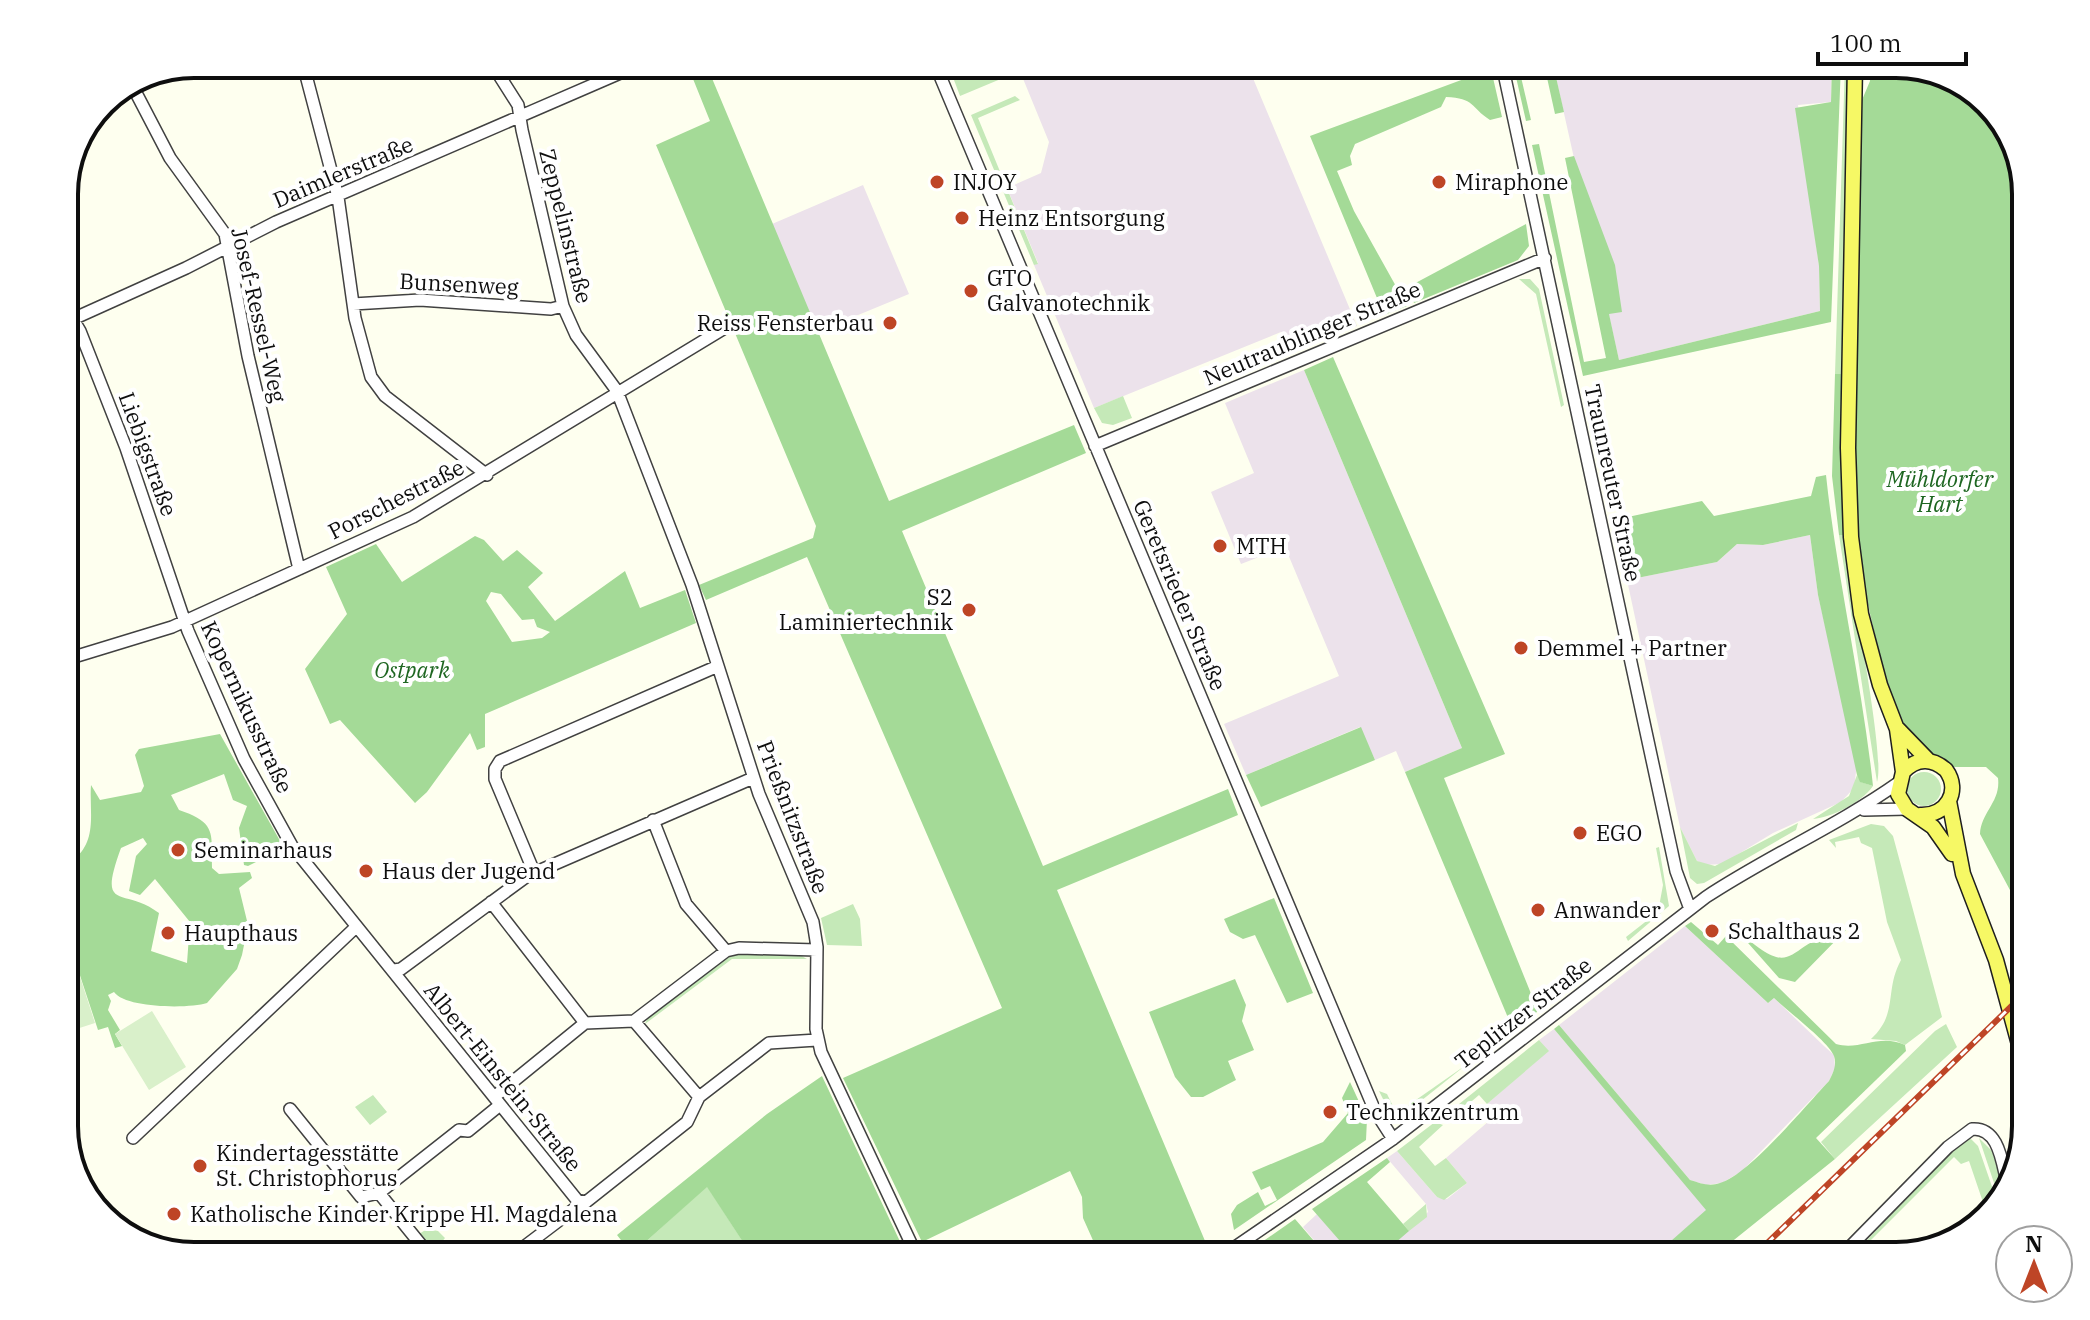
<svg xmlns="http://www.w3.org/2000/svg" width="2090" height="1320" font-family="'IBM Plex Serif',serif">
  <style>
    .industrial { fill: #ece2eb }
    .green { fill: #c5e9b8 }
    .forest { fill: #a4da97; fill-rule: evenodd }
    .pitch { fill: #d9f0ca }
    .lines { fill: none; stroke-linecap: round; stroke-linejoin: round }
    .minor-casing { stroke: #414141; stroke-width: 14 }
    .major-casing { stroke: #1f1f1f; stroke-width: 17 }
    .minor { stroke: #fff; stroke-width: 11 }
    .major { stroke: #f6f865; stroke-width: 14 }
    .rail-casing { stroke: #be4526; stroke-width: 6 }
    .rail { stroke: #fff; stroke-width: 3; stroke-dasharray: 9; stroke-linecap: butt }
    .poi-dot { fill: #be4526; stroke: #fff; stroke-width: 3 }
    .labels { text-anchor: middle; stroke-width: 8; stroke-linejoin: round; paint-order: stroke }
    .street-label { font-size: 22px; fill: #0e0e0e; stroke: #fff }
    .poi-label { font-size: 22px; fill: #0e0e0e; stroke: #fff; text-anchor: start }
    .park-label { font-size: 22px; font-style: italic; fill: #1e6621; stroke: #fff }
    .rim { fill: none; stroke: #0e0e0e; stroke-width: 4 }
  </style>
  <rect width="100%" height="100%" fill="#feffef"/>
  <path class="industrial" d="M1017,64h230l110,262 -51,20 -25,-14 -187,76 -60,-143 4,-2 -31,-75 34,-15 8,-31z
    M1553,64h279l-1,38 -33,3 21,161 1,45 -201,49z
    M863,185l46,109 -92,38 -45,-108z
    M1304,370l158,378 -57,24 -9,-21 -21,9 -15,-33 -114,48 -22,-51 115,-48 -54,-129 -44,17 -30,-72 43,-19 -29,-70z
    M1810,535l8,60 39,169 -3,24 -13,14 -68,31 -51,31 -17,1 -8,-4 -17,-34 -53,-247 90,-18 20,-18 26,1z
    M1685,926l83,77 6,-5 50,48 10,9 1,13 -6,13 -87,90 -20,12 -16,2 -16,-5 -131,-155z
    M1554,1029l153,181 -53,46h-274l48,-44 -2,-8 -39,-46 10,-7 40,46 10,2 20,-16 -21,-25 50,-43 -9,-11 61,-53 -9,-11z
    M1317,1214l36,42h-26l-24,-29z"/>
  <path class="green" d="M948,64h12l7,16 39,-16h11l3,7 -60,25z
    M1845,64h4l-5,310h-9z
    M1015,96l5,4 -42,18 60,146 -4,1 -63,-150z
    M1519,279h11l9,10 25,116 -3,2 -25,-113z
    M1123,396l9,22 -19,7 -11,-2 -8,-15z
    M1839,535h4c6,40 43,222 34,247z
    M1907 789a17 17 0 1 1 34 0a17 17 0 1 1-34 0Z
    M1857,775l4,7 12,4c-12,17 -41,31 -60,33l36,-23z
    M1798,823l-2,7 -92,53 -7,1 -7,-6 -10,-51 17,34 18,5z
    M1871,824l13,2 9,10 49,181 -37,28 -9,-4 -25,-2c28,-26 13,-48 30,-79l-14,-38 -15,-74 -11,-5 -2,-6 -24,5 1,6 -7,-8z
    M1659,847l10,59 -41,35 -2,-4 32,-25 5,-27 -7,-37z
    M853,904l7,15 2,27 -35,-1 -6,-27z
    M739,954l61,1 7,4h-75l-87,65 3,-7 82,-61z
    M1946,1024l11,23 -122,112 -14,-17 114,-111z
    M1539,1040l10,11 -62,53 -8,-9 -28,24 -2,-7z
    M1466,1065l-64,51 -12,-3 -11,-22 8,3 7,14 9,1z
    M373,1095l14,17 -17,13 -15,-18z
    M1435,1122l8,3 -24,22 16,19 11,-8 21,25 -23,17 -7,-3 -40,-46z
    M1970,1138l8,8 20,58 -11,10 -18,-53 -8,3 -7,-7 -91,91 6,6 -12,1 -1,-3 94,-101z
    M1979,1138l13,13 13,43 -5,7z
    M707,1186l45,70h-122z
    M1426,1204l1,13 -18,14 -6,-7z
    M427,1229l11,2 7,7 -10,12 -16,-16z"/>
  <path class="forest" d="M687,64h19l183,437 185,-76 12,28 -184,78 141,335 185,-77 10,26 -181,75 151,358 -12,8h-96l-17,-38 -1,-21 -12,-26 -148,71 -79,-164 159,-70 -195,-451 -101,43 -7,-15 114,-47 3,-12 -160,-381 54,-24z
    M1513,64h5l13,56 -5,1z
    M1544,64h9l11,48 -9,2z
    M1832,64h9l-10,258 -248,54 -51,-231 7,-1 45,218 22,-4 -41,-200 9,-2 41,109 7,47 -13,2 10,46 201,-49 -1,-45 -24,-158 36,-6z
    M1869,64h27l72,22 40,43 18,57v734l-46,-86c1,-22 21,-32 18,-56l-12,-11h-35l-17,-10 -27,-26 -20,-44 -24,-104 -9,-97 8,-386 8,-19z
    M1491,69l11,48 -12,3c-20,-13 -15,-22 -44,-23l-5,10 -86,37 -5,12 2,9 -15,6 17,40 53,95 -23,9 -74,-179z
    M1526,224l3,22 -11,14 -104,43 -6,-16z
    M1333,357l172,397 -61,24 94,233 -24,21 -109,-260 57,-24 -158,-378z
    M1835,374h9l-1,161h-4l-7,-59z
    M1826,475c11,104 36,207 47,311l-13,-4 -3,-7 -39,-180 -8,-60 -47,10 -26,-1 -20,18 -90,18 -13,-60 88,-19 12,15 97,-20 5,-19z
    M475,536l9,4 19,21 14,-11 26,23 -15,14 27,34 70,-50 15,37 45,-18 11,33 -211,91v33l-8,3 -7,-17 -43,59 -12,11 -75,-83 -10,4 -25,-55 42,-55 -21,-47 50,-23 26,38zM491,592l10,2 21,26 12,-1 3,8 13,5 -8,6 -30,4 -26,-41z
    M1361,727l14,33 -114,47 -15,-32z
    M220,734l64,114 -36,18 -4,-1 -5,-37 8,-22 -14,-6 -9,-26 -53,21 8,15c39,13 32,24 33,58l7,6 31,-2 2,6 -13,10 9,37 -6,30 -5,14 -30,34c-19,6 -82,5 -93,-11l-6,3 3,6 -3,9 12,20 -5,4 7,12 -7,2 -7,-21 -10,3 -34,-103 6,-7 -1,-20 -5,-5v-37l10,1c24,-18 15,-49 17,-74l9,15 41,-8 3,-6 -9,-31 4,-6zM143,838l4,6 -11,12 -7,35 11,4 15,-16 35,43 -3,41 -36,-12 8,-38c-36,-27 -62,1 -38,-65z
    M1274,898l39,95 -26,10 -32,-68 -12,4 -13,-7 -6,-13z
    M1691,922l27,23 8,-9 110,108c24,7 43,-11 69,1l1,6 -90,87 19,21 -121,97h-60l52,-46 -152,-181 5,-4 131,155c10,3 19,7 30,3 28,-7 87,-79 109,-102 4,-8 8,-16 5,-25 -6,-15 -47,-45 -60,-58l-6,5 -83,-77z
    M1733,926c67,62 47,16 113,4l-51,52 -16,-4z
    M1235,979l11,26 -4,16 12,29 -26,11 8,19 -33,17h-12l-16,-20 -26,-65z
    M822,1076l82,174 -5,6h-147l-45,-69 -75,67 -15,-19 150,-121z
    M1350,1082l17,37 -1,21 -132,90 -3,-16 6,-9 21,-13 7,14 12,-6 -7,-14 -9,4 -9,-18 71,-30 25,-29 -6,-15z
    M1387,1158l3,4 -23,20 42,49 -29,25h-27l-41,-47z
    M1295,1219l32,37h-85z"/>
  <path class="pitch" d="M71,949l24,74 -31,10v-82z
    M152,1011l34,56 -37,23 -34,-56z"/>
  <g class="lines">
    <defs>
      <path id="minor" d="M303,64l35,133 17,121 16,59 14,19 102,79
        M492,64l26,41 4,25 41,176 13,29 41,56 75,194 67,209 54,128 4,25 -1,82 5,23 96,204
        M935,64l440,1047 18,28
        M1502,64l174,807 14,38
        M134,89l36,69 55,76 23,122 51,213
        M64,304l16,27 46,117 62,183 56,128 48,87 285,354 9,2 101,-80 12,-25 70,-54 48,-3
        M353,304l67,-4 131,9 12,-3
        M64,323l122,-55 90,-46 365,-158
        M1095,446l450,-188
        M64,660l108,-33 241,-110 310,-188
        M64,709v24
        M1864,810l43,-1
        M653,820l33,84 40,47
        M534,872l-39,-93v-10l5,-8 218,-95
        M491,902l94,121
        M394,970l7,-1 126,-93 226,-98
        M634,1021l65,76
        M494,1097l91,-74 49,-2 92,-70 13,-3 78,2
        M290,1109l71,88 18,-4 80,-63 9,1 32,-26
        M133,1138l223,-211
        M379,1193l51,63
        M512,1256l70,-53
        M1222,1256l171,-117 313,-242c62,-41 131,-71 192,-114
        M1841,1256l107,-109 24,-18c28,-2 30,36 36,57"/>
      <path id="major" d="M1855,64l-7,384 3,89 10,77 19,71 17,44 6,43
        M1898,729l30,31
        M1949,801l14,73 33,86 30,110
        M1920,815c27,1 41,-24 26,-45 -15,-13 -30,-12 -43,2l-5,22 9,15 26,18 19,27"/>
    </defs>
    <use href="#minor" class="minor-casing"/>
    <use href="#major" class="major-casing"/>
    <use href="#minor" class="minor"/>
    <use href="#major" class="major"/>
    <defs>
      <path id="rail" d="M1754,1256l272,-264"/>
    </defs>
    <use href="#rail" class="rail-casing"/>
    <use href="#rail" class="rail"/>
  </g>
  <g class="poi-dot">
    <circle cx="937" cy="182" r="8"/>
    <circle cx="1439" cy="182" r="8"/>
    <circle cx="962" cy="218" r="8"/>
    <circle cx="971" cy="291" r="8"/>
    <circle cx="890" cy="323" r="8"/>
    <circle cx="1220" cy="546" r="8"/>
    <circle cx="969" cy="610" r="8"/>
    <circle cx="1521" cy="648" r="8"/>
    <circle cx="1580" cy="833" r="8"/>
    <circle cx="178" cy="850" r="8"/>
    <circle cx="366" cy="871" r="8"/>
    <circle cx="1538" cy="910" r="8"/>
    <circle cx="1712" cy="931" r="8"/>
    <circle cx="168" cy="933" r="8"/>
    <circle cx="1330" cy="1112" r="8"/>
    <circle cx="200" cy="1166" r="8"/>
    <circle cx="174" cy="1214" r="8"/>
  </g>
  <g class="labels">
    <g class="street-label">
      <text transform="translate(343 172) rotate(-23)" y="8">Daimlerstraße</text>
      <text transform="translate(566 226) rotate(76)" y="8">Zeppelinstraße</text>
      <text transform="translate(459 284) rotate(3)" y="8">Bunsenweg</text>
      <text transform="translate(259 315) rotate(77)" y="8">Josef-Ressel-Weg</text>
      <text transform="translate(1312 333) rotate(-23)" y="8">Neutraublinger Straße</text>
      <text transform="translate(148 454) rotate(70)" y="8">Liebigstraße</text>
      <text transform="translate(1613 483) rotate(78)" y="8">Traunreuter Straße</text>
      <text transform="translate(396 499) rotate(-27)" y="8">Porschestraße</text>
      <text transform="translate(1180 595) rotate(67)" y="8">Geretsrieder Straße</text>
      <text transform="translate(247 707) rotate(65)" y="8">Kopernikusstraße</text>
      <text transform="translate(793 817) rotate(69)" y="8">Prießnitzstraße</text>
      <text transform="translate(1523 1013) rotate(-38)" y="8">Teplitzer Straße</text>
      <text transform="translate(503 1077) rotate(51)" y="8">Albert-Einstein-Straße</text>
    </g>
    <g class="poi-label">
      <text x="953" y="190">INJOY</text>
      <text x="1455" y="190">Miraphone</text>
      <text x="978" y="226">Heinz Entsorgung</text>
      <text x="987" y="286">GTO<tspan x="987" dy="25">Galvanotechnik</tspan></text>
      <text x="874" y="331" text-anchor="end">Reiss Fensterbau</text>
      <text x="1236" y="554">MTH</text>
      <text x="953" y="605" text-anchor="end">S2<tspan x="953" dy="25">Laminiertechnik</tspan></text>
      <text x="1537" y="656">Demmel + Partner</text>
      <text x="1596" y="841">EGO</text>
      <text x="194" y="858">Seminarhaus</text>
      <text x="382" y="879">Haus der Jugend</text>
      <text x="1554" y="918">Anwander</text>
      <text x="1728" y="939">Schalthaus 2</text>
      <text x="184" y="941">Haupthaus</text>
      <text x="1346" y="1120">Technikzentrum</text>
      <text x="216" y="1161">Kindertagesstätte<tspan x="216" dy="25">St. Christophorus</tspan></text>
      <text x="190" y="1222">Katholische Kinder Krippe Hl. Magdalena</text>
    </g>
    <g class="park-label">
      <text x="1940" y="487">Mühldorfer<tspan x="1940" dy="25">Hart</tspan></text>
      <text x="412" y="678">Ostpark</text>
    </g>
  </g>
  <path d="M0 0H2090V1320H0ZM194 78H1896A116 116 0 0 1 2012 194V1126A116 116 0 0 1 1896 1242H194A116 116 0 0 1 78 1126V194A116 116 0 0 1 194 78Z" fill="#fff" fill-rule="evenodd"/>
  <path class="rim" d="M194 78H1896A116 116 0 0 1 2012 194V1126A116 116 0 0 1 1896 1242H194A116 116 0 0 1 78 1126V194A116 116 0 0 1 194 78Z"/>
  <g transform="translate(2034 1264)"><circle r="38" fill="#ffffff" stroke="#9f9f9f" stroke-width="2"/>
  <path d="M0-6L14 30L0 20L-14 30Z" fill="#be4526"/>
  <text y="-12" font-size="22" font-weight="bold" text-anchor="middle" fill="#0e0e0e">N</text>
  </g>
  <path d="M1818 52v12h148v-12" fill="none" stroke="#0e0e0e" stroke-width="4"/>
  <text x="1830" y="52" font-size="24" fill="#0e0e0e" stroke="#ffffff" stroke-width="6" paint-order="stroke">100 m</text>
</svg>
